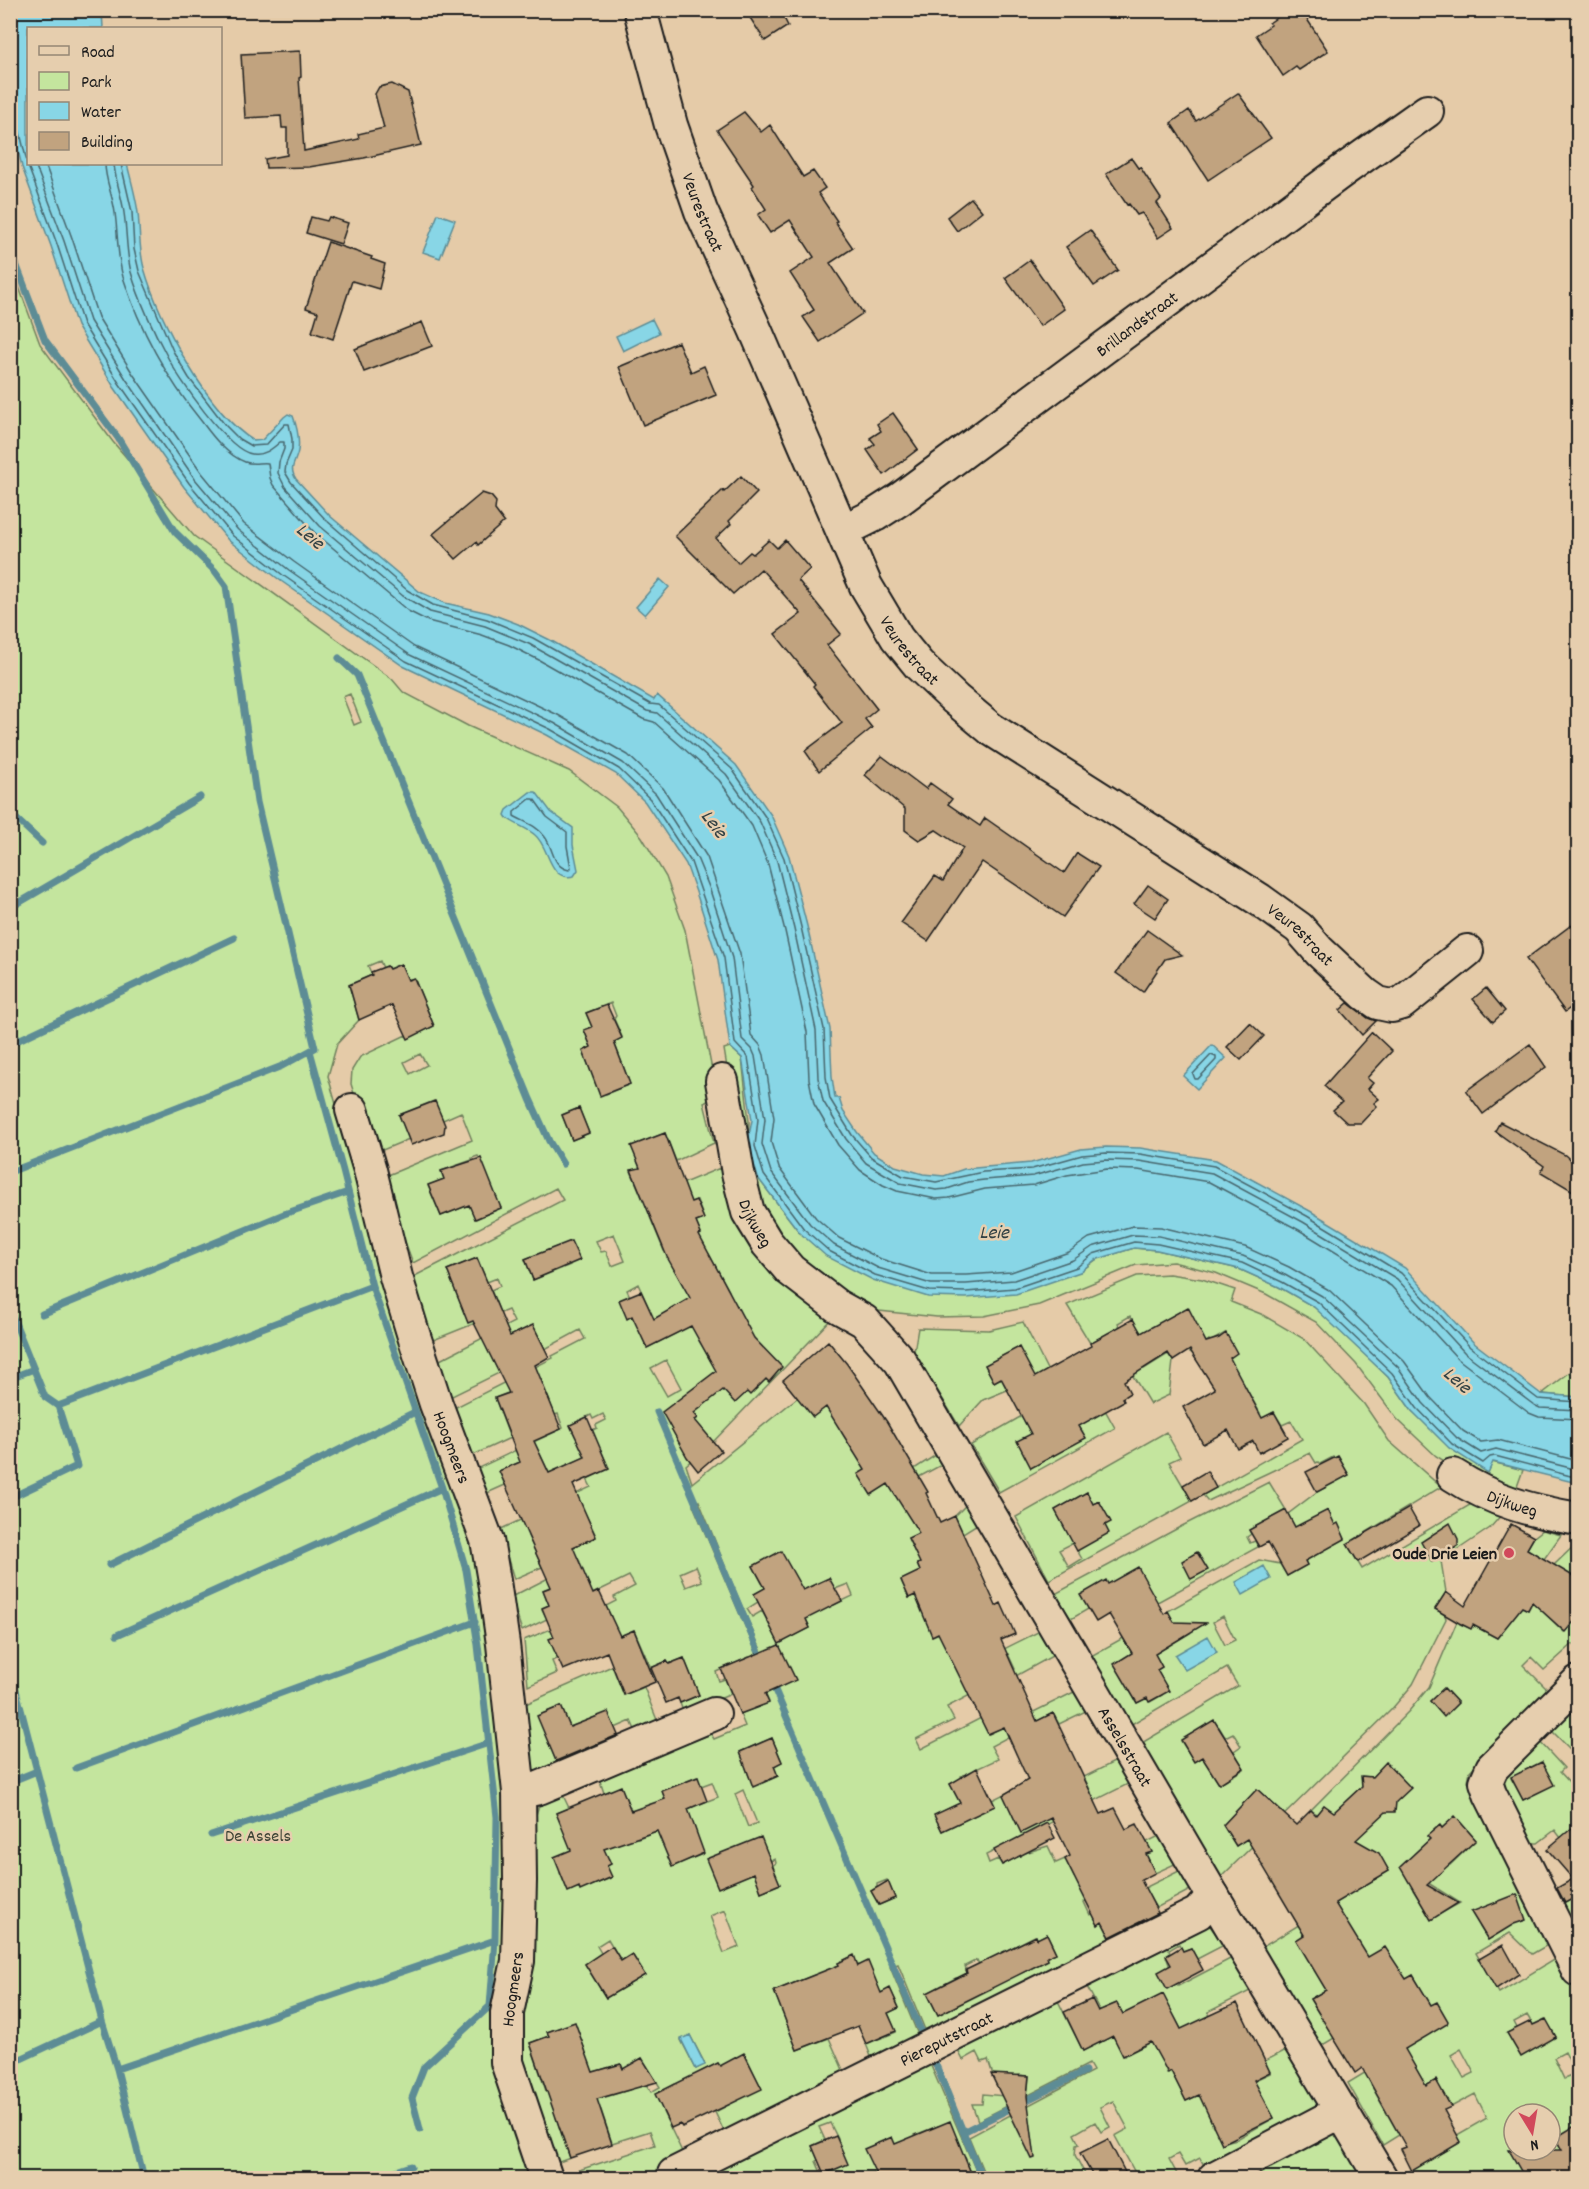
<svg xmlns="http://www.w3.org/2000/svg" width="1589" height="2189" font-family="Dekko,sans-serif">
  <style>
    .green { fill: #c4e59e; stroke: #70805d; stroke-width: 1.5; fill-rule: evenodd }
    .water { fill: #88d6e6; stroke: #5d8c95; stroke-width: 1.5 }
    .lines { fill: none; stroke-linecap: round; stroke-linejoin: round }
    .shore { stroke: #47666d; stroke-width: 1.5 }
    .stream { stroke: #5d8c95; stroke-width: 7 }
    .building { fill: #c1a37f; stroke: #1c1c1c; stroke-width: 1.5 }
    .minor-casing { stroke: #1c1c1c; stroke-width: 36 }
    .minor { stroke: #e6ceae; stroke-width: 32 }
    .poi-dot { fill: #d1495b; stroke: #e6ceae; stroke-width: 2 }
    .labels { text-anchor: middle; stroke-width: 5; stroke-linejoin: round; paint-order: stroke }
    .street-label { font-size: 18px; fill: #1c1c1c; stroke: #e6ceae }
    .poi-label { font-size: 18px; font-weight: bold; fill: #1c1c1c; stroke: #e6ceae; text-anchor: end }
    .park-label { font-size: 18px; fill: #3e4436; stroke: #e6ceae }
    .water-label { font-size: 20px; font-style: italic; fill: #324144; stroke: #e6ceae }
  </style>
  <rect width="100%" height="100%" fill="#e5cba8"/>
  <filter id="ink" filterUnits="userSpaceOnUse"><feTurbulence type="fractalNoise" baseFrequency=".0167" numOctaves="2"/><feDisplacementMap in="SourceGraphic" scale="12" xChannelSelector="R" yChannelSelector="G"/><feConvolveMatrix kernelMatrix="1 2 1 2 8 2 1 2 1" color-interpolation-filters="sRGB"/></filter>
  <g filter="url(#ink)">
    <path class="green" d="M10,263l30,81 73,98 81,94 198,143 11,13 65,34 101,45 48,36 25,30 24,40 19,53 32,166 -13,7 10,40 -38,18 -11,-28 -33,13 8,22 -9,3 12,29 77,-32c10,28 19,62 37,87 19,25 50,44 76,62l-120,125 -27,23 6,18 116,-94 5,6 -10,8 9,13 17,-11 18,24 -5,4 12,19 4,-2 10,17 5,-2 5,9 -7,4 4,7 -7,4 3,5 17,-10c11,16 23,31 32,48l-12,6 8,17 31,-14 4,7 -34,16 3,7 -19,9 8,18 23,-11 13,26 -18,9 5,14 30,-12 12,25 -6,3 -4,-8 -16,9 10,19 84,-42 14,24 -42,23 -3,-6 4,-2 -7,-15c-14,6 -32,11 -37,24l3,8 -2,8 -25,13 7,13 -38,19 5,10 60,-31 8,16 87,-43 12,19 -29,14 -6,-11 -62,33 7,13 -37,17 1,2 -12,6 10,19 -25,12 7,16 53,-25 -3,-6 26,-13 10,22 -15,7 8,15 40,-19 -1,-5 31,-15 -7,-15 34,-17 12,23 -144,72 3,8 9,-4 4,6 23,-12 23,-7 8,17 9,-4 9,18 9,-4 3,6 5,-3 9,18 -16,8 6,13 91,-45 11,19 -36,19 -6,-10 -23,11 1,3 -25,12 10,21 -185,92 -30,-73 -8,3 31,75 -47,22 -8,-20 30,-12 -8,-19 11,-5 -9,-19 -12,5 -11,-27 2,-2 -1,-3 -10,4 -5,-10 -15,7 3,7 -6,3 3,6 -3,8 2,4 -6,3 -4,6 -10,-26 -43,17 23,59 32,-12 18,41 -120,59 -12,-26 46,-24 -16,-34 -15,7 1,3 -10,4 -3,-5 -21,11 2,5 -21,10 -3,-5 -17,10 8,16 -3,2 23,48 -17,7 2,11h-116l100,-33 -5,-14 -38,12 -11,-33 -13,4 -2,-7 -9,3 -5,-12 -12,4 4,12 -8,3 14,41 -19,7 -18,-58 -12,-35 -3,-38 6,-28 6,-82 1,-93 9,-29 21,-11 8,17 -13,5 11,25 64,-27 -10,-24 -17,6 -5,-15 112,-44 3,5 31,-13 -5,-12 29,-12 -20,-45 -33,15 3,9 6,-2 6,15 -47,20 -4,-11 19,-8 -15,-37 -15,6 -2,-3 -16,7 -17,-38 -28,12 -10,-23 -46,20 8,19 -6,3 5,12 -29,13 -4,-46 73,-30 6,11 8,-4 -5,-11 10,-5 -2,-4 21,-11 -6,-10 -39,19 -3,-6 3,-2 -6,-12 -11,4 -1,-2 -29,13 6,15 -7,4 5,10 -25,12 -11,-34 69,-35 -8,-14 24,-12 -16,-33 -26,11 4,9 -30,13 14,31 -28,12 -15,-49 92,-43 -4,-8 22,-11 -8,-18 -52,23 -9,-19 -41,17 6,14 -20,9 -11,-24 89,-42 -5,-14 -3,1 -14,-35 -46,18 15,40 -41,19 -19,-47 103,-52 -1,-2 33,-17 -5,-9 -35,19 -12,-24 -46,23 12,25 -53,26 -10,-37 78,-40 -6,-12 -77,31 -18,-64 150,-77 -7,-12 -143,75 -32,-85 91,-38 -11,-28 -18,8 -9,-19 -35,14 10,24 -36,15 -22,-70 1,-14 8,-13 46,-22 2,3 26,-12 -20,-48 -6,2 -7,-16 -12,5 -2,-3 -4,2 -3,-7 -12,5 4,9 -23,10 10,35 -22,24 -9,32 66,232 75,227 15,73 22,211 -4,169 -9,58 40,132h-522zM350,694l11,28 -7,3 -11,-28zM611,1003l5,13 -2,3 8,18 -8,5 16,42 -24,10 -8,-19 -5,1 -10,-25 8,-4 -7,-17 8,-3 -6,-14zM420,1054l7,11 -17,9 -6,-12zM579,1108l10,25 -17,7 -10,-25zM478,1156l17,38 -54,22 -13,-30 16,-7 -3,-8 31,-11v-2zM496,1199l5,9 -25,11 -4,-10zM697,1200l7,19 -8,3 5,12 -37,17 -14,-34zM614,1234l11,27 -13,5 -6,-15 -5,1 -5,-11zM562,1245l8,20 -37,15 -8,-21zM709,1254l20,37 -32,18 -25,-44 11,-6 6,10 8,-5 -1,-3zM477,1258l10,24 10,-4 3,8 -9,4 8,20 -31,12 -21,-52zM638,1284l11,24 -11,6 -11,-24zM672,1309l10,4 6,14 -41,21 -9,-20zM740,1314l7,13 -21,12 9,14 -19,16 -18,-30 9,-6 -1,-4 19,-11 3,3zM763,1348l17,18 -10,9 2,3 -3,4 -3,-3 -16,15 -17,-17 14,-17 2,1zM666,1360l15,28 -14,8 -16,-28zM691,1391l11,16 -8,6 4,5 -23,17 -12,-23zM603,1414l3,6 -10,5 1,3 -21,9 -6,-12 21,-10 2,4zM699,1501l31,77 40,93 -5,2 -72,-168zM781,1552l9,16 -28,15 -9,-17zM696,1566l6,15 -16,6 -6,-14zM829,1578l6,11 13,-5 5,12 -19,9 -1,-2 -11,5 -11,-22zM771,1585l8,15 15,-7 13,25 -1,1 4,9 -31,15 -17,-32 -10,6 -5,-8 11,-7 -4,-8zM772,1738l10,24 -8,4 3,10 -15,7 -4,-11 -9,4 -9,-24zM697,1777l4,9 11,-4 6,15 -47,18 -9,-24zM743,1790l14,33 -9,4 -13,-33zM652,1804l13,26 16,-7 4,10 5,-2 -1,-4 5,-1 9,28 -31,12 -25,-60zM651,1819l5,12 -18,7 -3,-5 -8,3 1,4 -28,10 4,10 5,-1 2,5 -4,2 4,12 -31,12 -1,-3 -11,4 -8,-18 10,-4v-3l12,-6 -5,-14 46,-19 1,2zM747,1843l9,23 19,-7 1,4 -4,3 8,18 -19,8 -6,-20 -37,15 -2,-6 21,-9 -9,-21zM887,1880l8,18 -16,7 -8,-14 6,-4v-3zM725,1910l14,37 -15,6 -14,-37zM1047,1934l9,19 -9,4 1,3 -29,14 -12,-24 28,-14 3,3zM608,1939l13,22 11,-7 13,21 -39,23 -21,-34 16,-11 -4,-7zM977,1960l14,29 -53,26 -11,-22 29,-15 2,2 10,-5 -3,-9zM575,2023l10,27 -15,5 8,25 -32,11 -16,-48 19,-7 -2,-4zM690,2035l15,29 -9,5 -15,-29zM642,2058l18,29 -9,5 -18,-28zM621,2064l8,26 -27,8 -8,-26z
      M730,1047l12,11 7,64 -1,19 10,37 42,55 280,39 17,-13 37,-11 23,2 82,19 40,18 35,20 23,20 51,50 24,34 76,62 4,-11 31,8 -10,28 -38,-18 -39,-24 -39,-37 -41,-55 -40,-42 -50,-28 -50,-21 -43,-11 -37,3 -97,40 -55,11 -47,1 -58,-6 -35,-13 -67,-52 -37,-98 -16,-99z
      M1169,1274l33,5 33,11 -4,12 30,12 43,25 60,65 25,37 52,46 -94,57 15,25 111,-66 31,9 -14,16 -49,33 5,31 -11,17 10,6 1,4 -33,65 -22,26 -171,168 -80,-134 98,-58 -11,-18 -97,57 -39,-69 32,-18 9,15 -17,11 22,39 10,-5 3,4 12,-7 -2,-14 2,-2 -5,-9 5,-3 -7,-13 35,-21 -6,-10 -10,-1 -6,-11 91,-51 21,4 7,12 20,-11 -2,-4 40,-22 -7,-15 -43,3 -7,-13 29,-22 31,-17 -15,-18 -13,7 -2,-2 -2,1 -6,-10 -102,48 -5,-6 99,-56 -11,-18 -9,4 -8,-13 -18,10 -3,-5 7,-4 -18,-32 -20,11 3,-59 -15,9 -1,-2 -17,13 -4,-2 -11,-18 -42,23 9,13 24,-15 5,7 -4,34 -19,9 -20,-33 -35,21 20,36 -116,64 -28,-47 51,-29 -2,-2 31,-18 -9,-5 -24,-43 -33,17 9,17 7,-4 6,12 -24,10 -24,26 -45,-74 4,-24 71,2 34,-8 37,73 86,-54 -16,-25 -12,7 2,4 -30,16 -23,-38 70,-29zM1223,1616l12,24 -10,5 -12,-23zM1219,1727l6,10 8,-4 8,13 -7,5 10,18 -25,15 -17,-27 -8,4 -13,-20 10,-7 5,7zM1257,1789l26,24 -47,33 -13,-21z
      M1578,1366v31l-36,-3z
      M1166,1432l14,25 -11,5 23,39 -143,79 -33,-63zM1087,1492l6,12 6,-3 11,20 -37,21 -18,-32zM1073,1543l9,16 -13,8 -10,-17z
      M939,1453l6,10 -26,14 -5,-8z
      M1269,1482l17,28 -37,20 2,4 -4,3 3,6 5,-2 3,6 -106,58 -64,4 -17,10 -16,-25 127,-68z
      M968,1503l11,20 -16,10 -8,-17z
      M1543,1530l18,5 -17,24 -17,-10 7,-12z
      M1578,1542v37l-9,10 -32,17 27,26 11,-12 3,3v25l-5,-4 -29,26 -13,-13 -8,8 24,24 1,7 -78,75 -2,10 56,105 27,57 -19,11 -22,-21 -34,20 23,40 59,-36 20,39v182h-14l-16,-28h2v-36h-22l-3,-5 -13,8 2,3v29l-4,2 15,27h-127l63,-36 -4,-7 30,-17 -12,-24 -24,13 -16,-26 -9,5 -14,-24 -41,23 28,50 -16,10 -35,-62 53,-32 -42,-28 -38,23 -60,-98 82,-50 -7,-12 6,-66 -18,-15 -7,9 -6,-4 98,-99 20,-24 30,-70 3,1 -2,6 10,4 3,-3 24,13 5,-6 9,-31 17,9 26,-45zM1444,1688l14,15 -14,13 -14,-15zM1386,1763l-16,63 -24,-25 16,-15v-10l10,1zM1455,1817l21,23 -26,25 -23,3 -13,-14 16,-15 -3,-3 12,-11 3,3zM1382,1859l7,12 -29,17 -7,-11zM1425,1881l35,22 -29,16 -18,-29zM1496,1918l7,12 -15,10 -8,-13zM1413,1975l7,12 -26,15 -7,-12zM1343,1980l-23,34h-1l-9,-15zM1527,2015l6,10 12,-6 11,18 -49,-4 10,-5 -3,-6zM1461,2049l13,24 -10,5 -13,-23zM1565,2052l11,22 -12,5 -10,-21z
      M632,1657l27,68 -22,9 -6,-13 -16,7 -6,-14 -10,4 -1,-2 -28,11 -9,-21 -23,10 19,47 -15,13 -10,-7 -11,-63 91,-40 12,29 18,-7z
      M1578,1700v28l-4,4 4,5v20l-29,-29z
      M1538,1740l26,28 -4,4 12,13 6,-7v45l-17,15 -6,-8 -17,13h-13l-25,-44 1,-23zM1541,1762l12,23 -30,15 -12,-22z
      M1161,1835l16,28 -22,10 -9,-19 6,-2 -5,-10z
      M1578,1896v55l-21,-44z
      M1207,1922l17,23 -27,14 -6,-11 -8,3 -4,-7 -10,6 1,4 -4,2 10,28 2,2 54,-28 20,32 -44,22 5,10 -49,43 3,8 4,-2 15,30 44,-21 5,9 35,-16 -5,-12 23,-12 30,50 -2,11 -109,61 -7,-13 -15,8 -7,-12 -9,5 10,19h-41l-23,-42 13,-7 -15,-28 -13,6 10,20 -9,5 -6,-10 -21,12 5,10 -3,1 -1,10 12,23h-34l-5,-9 -12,6 1,3h-51l-17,-41 124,-66 -4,-7 -111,57 -6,-17h10l1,-10 33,3 1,-9 11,1 1,-13 -10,-1 -1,3 -25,-3 -5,-15 -6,2 -5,-10 -14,8 -9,-17 101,-48 28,56 26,-23 15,28 56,-29 -7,-13h-50l-6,-11 -12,5 -4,5 -17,-32zM1261,2094l13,24 -37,21 -12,3 -9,-17 -3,1 -3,-8z
      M928,2059l51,119h-6l-9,-24 -36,15 4,9h-250zM830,2123l8,16v29l-16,7 -6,-14 2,-1 -6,-14 13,-6 -6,-13zM938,2126l7,16 -20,17 -10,-24z
      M1336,2130l28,48h-131z"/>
    <path class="water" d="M10,11h92l1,17h-75v136h99c4,16 9,33 11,49 2,19 1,37 6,55 15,52 64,145 110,173l8,-1 22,-23 4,-3 5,2c4,11 7,23 5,35 -2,12 -10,16 -2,28l34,37 90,76 25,11 44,10 29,11 32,16 104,60 3,-5 79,70 35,50 18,41 18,70 23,103 2,48 3,21h4l4,13 14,21 17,21 21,13 28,8 21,2 20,-7 67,-6 50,-14 25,-2 34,1 76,12 94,51 95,57 69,75 67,51 37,3v96l-4,-1 3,-9 -84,-21 -5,11 -39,-25 -37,-37 -24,-34 -74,-70 -35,-20 -40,-18 -82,-19 -23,-2 -39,12 -15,12 -64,22 -50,4 -38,-1 -55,-17 -47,-24 -26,-23 -42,-55 -9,-31 -1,-6 4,-21 -10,-62 -12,-11 -12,-87 -22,-68 -10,-28 -41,-62 -29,-28 -69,-39 -144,-69 -122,-85 -53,-41 -44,-53 -70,-100 -37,-61 -26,-80 -29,-79 -11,-47z
      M438,214l17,6 -15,38 -17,-6z
      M652,319l7,14 -36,18 -7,-15z
      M660,579l9,8 -24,28 -9,-8z
      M530,792h6l15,20 22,16v17l5,25 -4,6c-26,6 -24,-29 -39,-41 -8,-7 -19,-10 -28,-17l-2,-3 2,-5z
      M1212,1045l14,13 -29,31 -14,-13z
      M1264,1566l7,13 -28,16 -7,-13z
      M1208,1636l9,16 -32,18 -10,-15z
      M690,2035l15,30 -9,4 -15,-30z"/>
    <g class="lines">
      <path class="shore" d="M10,125l6,1 3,3 9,37 29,78 26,80 36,59 70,100 44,53 51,40 122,85 144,68 69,40 31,30 41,63 33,96 11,85 13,14 10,62 -3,27 9,29 40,54 25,22 46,24 54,16 37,1 49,-4 62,-21 16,-13 41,-12 24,2 84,19 40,19 36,20 74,71 25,35 35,36 31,19 7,-6 5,-1 83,22
        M35,164l29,77 26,80 36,58 69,100 43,51 51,40 121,85 144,68 69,40 33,31 41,64 12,29 23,71 10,81 10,10 3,7 10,63 -3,25 9,28 39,52 24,21 44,23 53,16h35l48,-4 59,-20 19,-13 41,-12 26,1 84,20 42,19 37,21 76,71 25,36 34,35 24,15 15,-4 82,21
        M45,164l27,74 26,79 35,57 69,99 42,51 50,38 120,85 144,68 70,40 35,33 44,69 33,97 11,81 9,10 4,10 10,63 -3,24 8,26 37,50 23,20 42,21 51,16h34l45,-3 58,-20 20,-14 44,-12 28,1 84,20 44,20 40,23 75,71 26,36 33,34 18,11 17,-2 80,21
        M105,164c0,16 8,32 10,49 3,21 2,43 8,64 17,53 44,102 79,145 11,15 25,33 43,40 8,3 15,0 23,1l2,15 3,7 41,47 94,79 20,10 54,14 27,10 30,15 104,59 11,3 65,58 33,46 16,38 17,67 22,101 2,47 5,25 24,41 22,25 23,15 14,6 39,8 13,-1 36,-9 49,-4 33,-10 40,-6 31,1 71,12 90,48 92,56 67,73 71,54 10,4 39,2
        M114,164c1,16 8,32 10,49 3,19 2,39 7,59 7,25 23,60 36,84 11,22 61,95 85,98 12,2 20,-5 28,-12h4v7l-5,13 -1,11 7,14 35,39 83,70 27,16 55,14 44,18 118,67 10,2 69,61 34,48 17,39 17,68 22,101 2,48 5,23 23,38 20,24 34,20 36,7 11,-1 21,-7 16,-2 49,-4 50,-14 23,-2 33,1 73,12 91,49 94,57 68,74 69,52 6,3 38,2
        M121,164l11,48 2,37 5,22 34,80 16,27 36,47 14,14 12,7 15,-1 19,-21h4l3,15v11l-6,14 -1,8 6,10 35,38 81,70 26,15 54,14 46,19 117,66 9,1 73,64 34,49 18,40 17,69 23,102 2,48 4,22 22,36 19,22 32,19 33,6 47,-10 49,-3 50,-14 24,-2 34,1 74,12 93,50 94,57 69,74 68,52 40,3
        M530,799h4l13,18 20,15v14l4,22 -2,2c-17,-3 -15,-21 -24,-33 -7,-11 -21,-15 -31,-21v-4z
        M1211,1055l5,2v3l-18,19h-3l-2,-5z"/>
      <path class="stream" d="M10,248l35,92 73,98 57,94 40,39 11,15 31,216 58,246 -33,18 -272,106
        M339,658l18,17 173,424 19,42 14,23
        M10,813l32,30
        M10,908l190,-111
        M10,1044l224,-106
        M10,1310l35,87 13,9 314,-120
        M42,1314l242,-100 64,-22
        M10,1378l24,-9
        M657,1412l106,250
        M10,1498l67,-32 -19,-60
        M109,1565l306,-153
        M117,1635l325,-147
        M10,1667l92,354
        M772,1683l149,348
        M76,1768l399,-146
        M10,1782l27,-11
        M211,1835l278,-92
        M10,2064l92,-43 15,48 378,-129 2,-123 -19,-172 -12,-75 -24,-82 -70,-202 -29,-115 -33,-120
        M936,2065l46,113
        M117,2069l27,109
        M420,2129l-8,-31 12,-31 66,-61 5,-66
        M963,2132l122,-61
        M375,2178l36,-12"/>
    </g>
    <path class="building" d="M745,10h35l8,16 -23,15z
      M1288,10h13l27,41 -29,19 -3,-3 -13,9 -27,-41 15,-10 -2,-2z
      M300,51l1,26 -2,1 5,73 55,-12 -1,-5 26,-6 -9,-34 4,-7 13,-3 16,8 13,53 -57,13 -55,9 -43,1 -1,-9 22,-4v-27h-5l-1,-12 -36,2 -4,-64z
      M1238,93l33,45 -63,42 -37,-57 18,-13 7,11z
      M744,112l17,20 9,-7 33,52 10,-6 12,17 -7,5 19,28 -2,1 18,26 -23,15 33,50 -43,29 -17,-25 11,-7 -24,-37 24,-16 -24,-37 -20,13 -12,-18 8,-6 -14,-22 2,-2 -37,-55z
      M1131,158l7,10 2,-1 21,32 -4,4 16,25 -15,10 -16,-25 -5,2 -8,-11 -2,1 -21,-31z
      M971,198l11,13 -25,20 -10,-14z
      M311,217l16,4 2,-4 19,6 -7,21 -35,-11z
      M1090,230l28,40 -24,16 -28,-39z
      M328,242l44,15 -1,2 14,5 -6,25 -27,-8 -19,58 -21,-7 6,-20 -12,-4z
      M1030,260l34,49 -24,17 -35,-48z
      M422,322l10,24 -68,26 -9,-23z
      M678,342l13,30 13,-6 12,29 -73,30 -24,-58z
      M893,413l25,36 -34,26 -17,-25 8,-6 -5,-6 11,-7 -4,-7z
      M741,476l16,17 -28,28 2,3 -15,14 22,25 12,-11 3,2 16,-14 8,8 8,-8 25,29 -12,11 43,54 -14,11 50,64 -12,10 7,9 -53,43 -14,-20 37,-28 -29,-37 2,-2 -40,-50 26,-20 -40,-45 -28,25 -58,-58 48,-46 1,2z
      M482,493l9,3 5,6 -1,8 9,12 -26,23 -2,-3 -20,17 -23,-25z
      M882,756l44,33 4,-6 22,16 -4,5 32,22 5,-8 79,55 13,-20 22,14 -36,50 -81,-55 -54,79 -27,-18 34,-47 8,5 20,-33 -27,-18 -17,10 -14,-10v-21l-40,-34z
      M1148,885l20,14 -13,19 -21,-14z
      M1578,920v82l-13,10 -39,-53z
      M1147,930l35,25 -17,4 -22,33 -27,-19z
      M401,964l7,16 6,-2 20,48 -26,13 -16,-34 -33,15 -10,-35 23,-10 -1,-3 16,-6 2,3z
      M1486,988l19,23 -12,11 -20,-23z
      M1348,1003l20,15 8,3 -14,14 -22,-25z
      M607,1005l15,33 -8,4 16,42 -30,12 -17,-45 8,-4 -7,-17 8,-3 -6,-14z
      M1250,1023l14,13 -23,24 -14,-13z
      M1372,1032l20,19 -25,27 6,5 -5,6 11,10 -5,4 3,3 -16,17h-14l-14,-13 9,-8 -18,-16z
      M1530,1044l16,23 -63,47 -17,-23z
      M435,1101l10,24 -1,8 -33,12 -12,-30z
      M579,1108l10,25 -17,7 -10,-25z
      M1500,1122l65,33 13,12v27l-37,-22 3,-6 -49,-35z
      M665,1133l26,69 5,-2 8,19 -8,3 5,12 -2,1 55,103 28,29 -13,15 -3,-3 -16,16 -3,-3 -12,11 -12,-13 -29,23 4,5 -3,2 26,31 -23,20 -11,-14 -25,-45 54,-41 -25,-45 -44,22 -15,-32 -5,3 -8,-19 22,-9 13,28 36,-21 -23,-41 -36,-87 9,-2 -9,-22z
      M481,1158l20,50 -26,11 -6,-14 -28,11 -13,-31 16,-6 -3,-8z
      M571,1241l9,19 -47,20 -8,-21z
      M477,1258l33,78 23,-11 16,32 -14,8 26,64 -27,12 15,32 36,-16 -15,-32 17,-8 22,52 -36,16 23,52 -23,10 20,47 6,-3 21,45 14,-6 21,52 -31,13 -17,-43 -44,18 -14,-31 5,-2 -12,-29 7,-3 -6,-15 8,-3 -52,-116 21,-9 -25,-64 14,-5 -36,-72 -5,2 -21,-53z
      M1188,1307l18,35 13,-4 7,-5 11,20 -7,5 32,60 12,-6 14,25 -29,16 -6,-12 -15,8 -10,-19 -25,14 -20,-37 32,-18 -25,-39 -17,11 -5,-8 -44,28 6,12 -8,5 2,3 -45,25 7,12 -55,30 -14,-27 14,-7 -30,-56 -7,4 -9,-17 34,-18 16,30 56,-31 -1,-3 43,-24 8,14z
      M828,1341l19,23 40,58 41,70 -2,1 14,30 15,-7 41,90 5,-3 14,31 -14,6 36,81 16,-8 48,101 14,-6 11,21 11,-5 15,28 -6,2 9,19 -14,7 17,33 -48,24 -8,-15 -4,3 -33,-66 5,-3 -19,-38 -30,15 -18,-38 25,-15 -24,-53 -16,7 -50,-101 -6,3 -17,-41 -6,3 -8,-18 19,-9 -3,-7 3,-1 -12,-25 11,-5 -31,-49 -17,11 -13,-21 7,-4 -39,-63 -13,10 -30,-37z
      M1338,1456l11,19 -32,17 -11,-20z
      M1207,1471l9,17 -24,13 -9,-16z
      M1087,1492l6,12 6,-3 12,21 -6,3 4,8 -32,18 -22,-41z
      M1409,1508l10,18 -61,36 -11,-18z
      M1286,1510l9,17 33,-17 7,15 3,-2 7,16 -40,22 2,4 -20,11 -19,-34 -9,5 -10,-17z
      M1450,1523l8,16v7l-26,16 -11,-20z
      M1511,1524l23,13 -7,12 51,30v38l-13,15 -33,-30 -4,8 -6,-3 -25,31 -24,-13 -2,4 -12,-6 -24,-14 11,-17 19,14z
      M781,1551l22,39 26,-12 13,23 -36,18 4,9 -31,16 -25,-50 11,-6 -12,-22z
      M1197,1552l11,18 -17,9 -9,-18z
      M1138,1567l26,47 4,-3 6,11 32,1 -51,31 7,13 -5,3 12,21 -20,11 -2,-4 -10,5 -23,-39 18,-11 -23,-39 -13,8 -16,-27 26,-15 2,4z
      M779,1645l17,35 -31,14 4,9 -29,11 -19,-45z
      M684,1658l15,37 -19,8 -2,-5 -12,5 -15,-35 16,-7 2,3z
      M1444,1688l14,15 -14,14 -14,-16z
      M561,1706l9,21 38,-15 10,23 -62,26 -19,-45z
      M1214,1720l30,48 -25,16 -17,-27 -8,5 -13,-22z
      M772,1738l10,24 -8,4 4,10 -25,11 -13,-35z
      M1386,1762l25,26 -15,14 -1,10h-9l-30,28 23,13 10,18 -54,32 33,54 17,-10 21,32 7,-4 18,30 6,-3 11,19 -1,3 -42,25 21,37 10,-6 15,27 -7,3 17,32 -49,29 -11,-22 5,-2 -44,-79 -7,5 -45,-74 16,-9 -30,-50 8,-5 -57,-96 -11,7 -13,-21 34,-36 39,36 15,-15 5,5 8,-10 10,7 28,-26 -1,-10 11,1z
      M1542,1762l12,23 -31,15 -12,-23z
      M977,1768l18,38 -53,25 -8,-16 26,-12 -10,-19z
      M698,1777l9,24 -19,8 16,44 -32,14 -15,-36 -53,18 7,15 -4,2 5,11 -32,14 -1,-4 -11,5 -14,-35 17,-7 -15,-37 65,-27 10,25 34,-12 -3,-8z
      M1455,1816l21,24 -49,45 31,18 -27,17 -31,-53 30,-28 -3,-3 13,-11 2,3z
      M1047,1823l8,15 -53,27 -8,-15z
      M1578,1823v73l-13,7 -8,-15 16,-9 -26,-30z
      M761,1837l19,47 -19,8 -7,-19 -36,15 -12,-29z
      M888,1881l7,17 -16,7 -8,-14z
      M1517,1894l9,26 -12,4 -26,16 -17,-28z
      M1047,1934l9,19 -9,4 1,3 -110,55 -11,-22 40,-20 -1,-3 70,-34 1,3z
      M1503,1945l16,29 -23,15 -17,-30z
      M612,1946l9,15 11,-7 13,21 -39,23 -21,-34z
      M1181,1947l2,4 8,-3 12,22 -36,19 -9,-17 13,-7 -5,-9z
      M854,1955l4,11 10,-5 13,32 9,-5 9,20 -11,5 8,18 -30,13 -8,-18 -61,24 -23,-59 65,-26 -1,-2z
      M1163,1994l18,35 56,-26 33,69 -16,8 20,38 -52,26 -23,-49 -13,6 -15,-30 -3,2 -17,-31 -28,14 -10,-20 -30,15 -19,-39 28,-13 6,12 19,-8 6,11z
      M1546,2019l10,18 -35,20 -14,-24 24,-12 2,4z
      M575,2022l18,50 28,-8 2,5 19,-11 15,24 -60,17 15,45 -42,14 -40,-115 19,-7 -2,-4z
      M744,2053l18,36 -80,38 -2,-3 -9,4 -16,-34 63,-31 2,3z
      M991,2074l38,2 -2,20 8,62 -3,1z
      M950,2121l23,57h-95l-14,-29 28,-12 3,7z
      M1578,2124v54h-53l-16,-28h53l-7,-12z
      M836,2136l12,28 -24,10 -12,-28z
      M1108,2139l20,39h-34l-14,-25z"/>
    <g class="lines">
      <defs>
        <g id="minor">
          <path id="s1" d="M640,10l31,115 30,86 54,118 111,257 31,52 22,27 36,34 36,30 269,171 39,28 20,23 46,43 13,9 14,3 10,-3 65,-52"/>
          <path id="s2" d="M843,531l32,-16 25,-16 441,-327 86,-61"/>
          <path id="s3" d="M722,1081l16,92 10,39 19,31 23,27 47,36 27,15 36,40 313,535 168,282"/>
          <path id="s4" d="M352,1110l18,60 26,107 17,56 23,71 51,136 7,41 9,63 16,148 1,89 -2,80 -11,52v49l39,116"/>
          <path id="s5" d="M1453,1475c40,26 78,36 125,44"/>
          <path d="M1578,1682l-86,86 -6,14 4,12 88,176"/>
          <path d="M519,1792l20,-4 175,-74"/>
          <path id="s6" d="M674,2174l524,-261 15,-17"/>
          <path d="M1214,2178l128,-67"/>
        </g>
      </defs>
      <use href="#minor" class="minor-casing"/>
      <use href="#minor" class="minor"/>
    </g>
  </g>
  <circle class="poi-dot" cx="1509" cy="1553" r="6"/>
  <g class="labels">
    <g class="street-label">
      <text dy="6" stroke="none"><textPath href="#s1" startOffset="212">Veurestraat</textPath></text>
      <text dy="6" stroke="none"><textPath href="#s2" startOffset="360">Brillandstraat</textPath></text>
      <text dy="6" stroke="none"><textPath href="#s1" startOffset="698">Veurestraat</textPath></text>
      <text dy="6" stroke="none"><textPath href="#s1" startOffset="1184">Veurestraat</textPath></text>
      <text dy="6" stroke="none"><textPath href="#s3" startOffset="147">Dijkweg</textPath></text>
      <text dy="6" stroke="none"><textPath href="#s4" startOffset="352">Hoogmeers</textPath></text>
      <text dy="6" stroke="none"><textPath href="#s5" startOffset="66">Dijkweg</textPath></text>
      <text dy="6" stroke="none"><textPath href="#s3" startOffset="796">Asselsstraat</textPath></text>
      <text transform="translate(512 1989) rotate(-82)" y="6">Hoogmeers</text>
      <text dy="6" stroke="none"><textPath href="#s6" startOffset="304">Piereputstraat</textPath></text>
    </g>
    <g class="poi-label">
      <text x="1497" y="1559">Oude Drie Leien</text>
    </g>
    <g class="park-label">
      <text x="258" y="1841">De Assels</text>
    </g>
    <g class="water-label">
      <text transform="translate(311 535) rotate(40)" y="7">Leie</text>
      <text transform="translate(715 823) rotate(53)" y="7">Leie</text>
      <text x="994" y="1238">Leie</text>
      <text transform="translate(1458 1379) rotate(41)" y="7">Leie</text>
    </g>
  </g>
  <rect width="1589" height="2189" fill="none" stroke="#e6ceae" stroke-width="36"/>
  <rect x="18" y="18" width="1553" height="2153" fill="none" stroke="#1c1c1c" stroke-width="2" filter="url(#ink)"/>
  <rect x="27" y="27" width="195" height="138" fill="#e6ceae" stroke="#958774" stroke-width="1.5"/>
  <rect x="39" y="46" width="30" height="9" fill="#e6ceae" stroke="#958774" stroke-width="1.5"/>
  <text x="81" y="57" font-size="18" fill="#1c1c1c">Road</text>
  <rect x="39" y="72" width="30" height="18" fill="#c4e59e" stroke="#958774" stroke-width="1.5"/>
  <text x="81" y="87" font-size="18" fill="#1c1c1c">Park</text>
  <rect x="39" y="102" width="30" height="18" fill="#88d6e6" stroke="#958774" stroke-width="1.5"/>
  <text x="81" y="117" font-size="18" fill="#1c1c1c">Water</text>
  <rect x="39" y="132" width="30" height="18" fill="#c1a37f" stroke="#958774" stroke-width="1.5"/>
  <text x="81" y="147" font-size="18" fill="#1c1c1c">Building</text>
  <g transform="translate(1532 2132) rotate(169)"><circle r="28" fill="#e6ceae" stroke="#958774" stroke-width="1.5"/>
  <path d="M0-4.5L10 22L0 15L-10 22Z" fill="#d1495b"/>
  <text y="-9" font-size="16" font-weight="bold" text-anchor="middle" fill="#1c1c1c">N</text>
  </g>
</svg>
